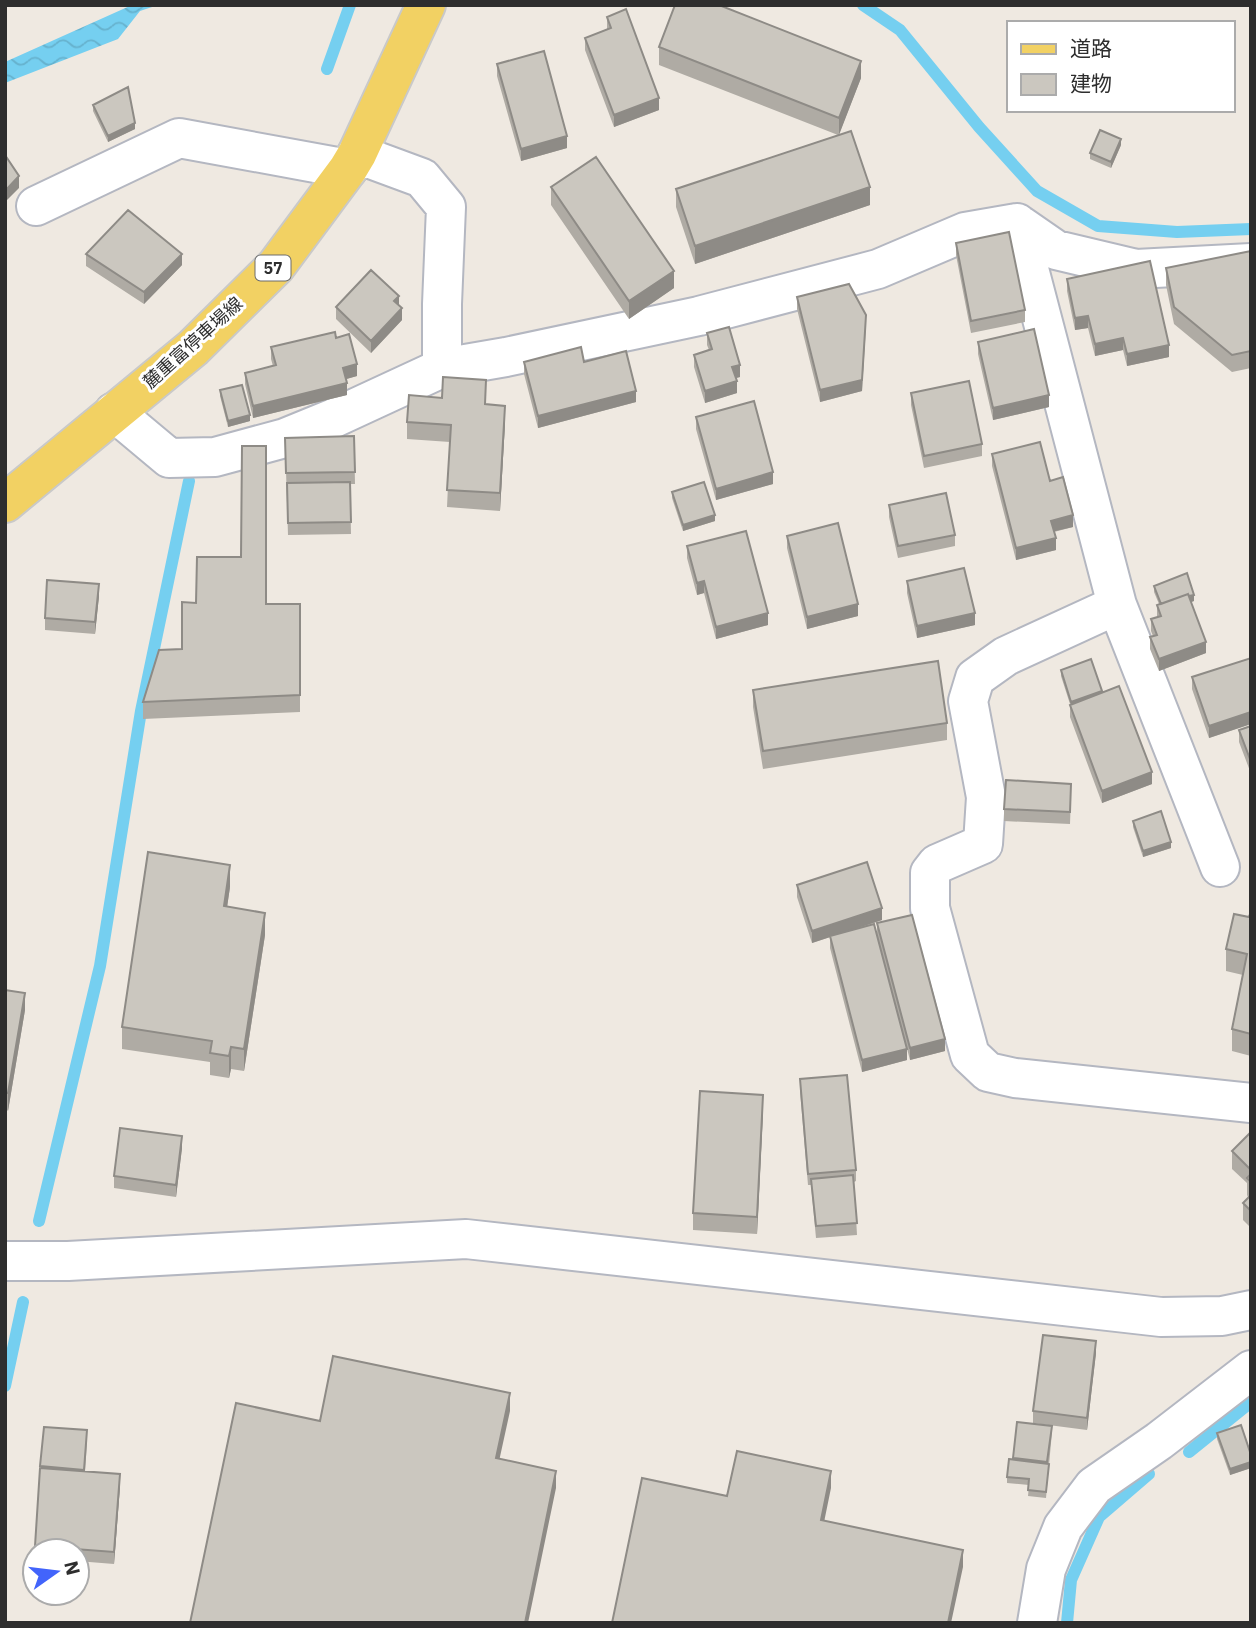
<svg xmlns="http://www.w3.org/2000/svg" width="1256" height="1628" font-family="'IBM Plex Sans','Noto Sans JP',sans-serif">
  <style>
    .water { fill: url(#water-waves) }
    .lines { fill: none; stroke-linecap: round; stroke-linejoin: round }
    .stream { stroke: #75cff0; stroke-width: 12 }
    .minor-casing { stroke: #b4b7c1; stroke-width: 42 }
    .major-casing { stroke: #c9c9c9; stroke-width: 42 }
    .minor { stroke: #fff; stroke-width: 38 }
    .major { stroke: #f2d163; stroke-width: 38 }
    .wall { fill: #afaba4 }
    .shaded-wall { fill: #8e8b86 }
    .building { fill: #cbc7bf; stroke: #8e8b86; stroke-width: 2 }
    .labels { text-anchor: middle; stroke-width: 6; stroke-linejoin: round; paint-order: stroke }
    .shield { fill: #fff; stroke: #6d6d6d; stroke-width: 2 }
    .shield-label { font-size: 16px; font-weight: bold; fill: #2e2e2e }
    .street-label { font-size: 18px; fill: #2e2e2e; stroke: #fff }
  </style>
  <defs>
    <pattern id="water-waves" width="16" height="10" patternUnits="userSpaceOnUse" patternTransform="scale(1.75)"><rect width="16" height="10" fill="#75cff0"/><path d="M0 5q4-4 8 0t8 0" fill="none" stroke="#66b2ce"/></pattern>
  </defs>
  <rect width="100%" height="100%" fill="#efe9e1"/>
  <path class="water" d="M132,5h26l-18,6 -22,28 -113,44v-21z"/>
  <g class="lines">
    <path class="stream" d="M863,5l37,25 79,97 58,64 61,35 79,6 74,-3
      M327,69l23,-64
      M39,1221l61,-255 41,-255 48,-230
      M5,1386l18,-84
      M1189,1452l62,-50
      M1067,1623l4,-43 28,-63 50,-43"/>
    <defs>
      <path id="minor" d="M357,154l65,24 24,29 -4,97v64
        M36,206l143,-68 169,31
        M1017,223l100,382 -111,51 -31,22 -7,23 18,96 -3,47 -46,20 -7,9v35l40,147 18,17 27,6 236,25
        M114,412l55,46 46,-1 70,-19 49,-20 108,-50 64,-11 193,-41 179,-47 87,-37 52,-9 39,27 80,19 115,-6
        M1117,605l103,262
        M5,1261h63l398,-22 695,78 61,-1 29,-6
        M1037,1623l9,-54 17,-42 31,-41 65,-45 92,-71"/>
      <path id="major" d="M5,503l188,-155 83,-82 72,-97 9,-15 69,-149"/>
    </defs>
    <use href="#minor" class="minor-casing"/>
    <use href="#major" class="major-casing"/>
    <use href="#minor" class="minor"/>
    <use href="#major" class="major"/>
  </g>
  <path class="wall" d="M607,17l52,93 -45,17 -29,-77v-12l22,-9z
    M659,47l202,31 -22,56 31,71 -175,59 -19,-57v-18l162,-54 -179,-70z
    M497,64l70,84 -46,13 -24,-85z
    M93,105l42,24 -27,13 -15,-31z
    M1121,145l-10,23 -21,-9v-6z
    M551,187l123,101 -45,31 -78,-114z
    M956,243l69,67v12l-54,11 -15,-78z
    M1251,251v117l-19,4 -58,-48 -8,-39v-17z
    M86,254l96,11 -38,39 -58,-38z
    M1067,279l102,78 -42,9 -4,-16 -28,6 -7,-28 -13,2 -8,-39z
    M797,297l69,30 -4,64 -42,11 -23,-93z
    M336,307l66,13 -31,33 -35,-34z
    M707,333l33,44 -4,1 1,15 -32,10 -11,-36v-12l15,-5 -2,-5z
    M336,338l21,38 -11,3 1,16 -94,23 -8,-34v-11l28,-7 -2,-7v-12z
    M978,342l71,65 -56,13 -15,-66z
    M524,362h60l52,40 -98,26 -14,-54z
    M220,390l30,31 -22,6 -8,-31z
    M911,393l71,51v12l-58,12 -13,-63z
    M486,404l19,19 -5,88 -53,-4 3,-65 -43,-3v-17z
    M696,417l77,67 -57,16 -20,-71z
    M354,436l1,48h-5l1,50 -63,1 -3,-97z
    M992,454l81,73 -19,5 2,18 -40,10 -24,-94z
    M672,492l43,29 -32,10 -11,-33z
    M889,505l66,30v11l-57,12 -9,-41z
    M787,536l71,80 -51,13 -20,-81z
    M687,546l81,79 -52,14 -12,-46 -7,2 -10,-37z
    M907,581l68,44 -58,13 -10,-45z
    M1154,586l40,15 -3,1 15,51 -47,18 -9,-22v-12l3,-1 -2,-5v-12l6,-2v-12l2,-1 -5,-12z
    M99,596l-4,38 -50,-4v-12z
    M266,604h34v108l-157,7v-17l39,-53z
    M1251,658v66l-42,14 -17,-49v-12z
    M1061,670l41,22 50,92 -50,19 -32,-86v-13l-9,-28z
    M753,690l194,33v17l-184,29 -10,-62z
    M1251,726v45h-1l-11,-29v-12z
    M1071,795l-1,29 -66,-3v-12z
    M1133,821l38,27 -28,9 -10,-30z
    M797,885l85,35 -34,12 59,128 -45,12 -32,-124v-11l-18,6 -15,-46z
    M230,887l-3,20 38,28 -21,136 -13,-2 -2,9 -19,-3v-13l-88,-13v-22z
    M1251,911v145l-19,-5v-22l11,-54 -17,-4v-22l23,-32z
    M877,923l68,128 -35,9 -33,-125z
    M5,990l20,20 -17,101 -1,-1 -2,11z
    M800,1079l56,91v11l-2,1 3,53 -41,3 -5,-53h-3l-8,-94z
    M763,1112l-6,122 -64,-4v-17z
    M1251,1132v96l-8,-8v-17l5,-6 -1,-2v-12l-15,-14v-18z
    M182,1148l-6,49 -62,-9v-12z
    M1096,1353l-9,77 -54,-7v-12z
    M1017,1422l35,10 -6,66 -18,-2 1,-11 -22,-2v-6l6,-17z
    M44,1427l43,15 -2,30 35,14 -6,78 -37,-3v-10h-42v7v-12z
    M1217,1433l34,22v13l-21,7 -13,-36z"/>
  <path class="shaded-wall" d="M861,61v17l-22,57v-17z
    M659,98v12l-45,17v-12z
    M135,123v6l-27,13v-6z
    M567,136v12l-46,13v-12z
    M1121,139v6l-10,23v-6z
    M19,176v12l-14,14v-11z
    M870,187v18l-175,59v-18z
    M182,254v11l-38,39v-12z
    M674,271v17l-45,31v-18z
    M399,296v12l-5,-7z
    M402,308v12l-31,33v-12z
    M866,315l-4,76 -42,11v-12z
    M1088,316v12l-13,2v-12z
    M1123,338v12l-28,6v-12z
    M1169,345v12l-42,9v-12z
    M357,364v12l-14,4v-12z
    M740,365v12l-8,2v-12z
    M737,381v12l-32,10v-12z
    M347,383v12l-94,23v-12z
    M636,391v11l-98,26v-12z
    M1049,395v12l-56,13v-12z
    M505,406v17l-5,88v-18z
    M250,415v6l-22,6v-6z
    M773,472v12l-57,16v-11z
    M715,515v6l-32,10v-6z
    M1073,515v12l-22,5v-11z
    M1056,538v12l-40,10v-12z
    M704,581v12l-7,2v-12z
    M99,584v12l-4,38v-12z
    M1194,595v6l-32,11v-6z
    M858,604v12l-51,13v-12z
    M768,613v12l-52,14v-12z
    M975,613v12l-58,13v-12z
    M1206,642v11l-47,18v-12z
    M1102,691v6l-31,11v-6z
    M1251,712v12l-42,14v-12z
    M1152,772v12l-50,19v-12z
    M1171,842v6l-28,9v-6z
    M230,865v22l-6,41v-22z
    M882,908v12l-70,23v-12z
    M265,913v22l-21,136v-22z
    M25,993v17l-17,101v-18z
    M945,1039v12l-35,9v-12z
    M231,1047v22l-2,9v-22z
    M907,1049v11l-45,12v-12z
    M763,1095v17l-6,122v-17z
    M7,1097v17l-2,7v-17z
    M182,1136v12l-6,49v-12z
    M1096,1341v12l-9,77v-12z
    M510,1393v18l-14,64v-17z
    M1251,1462v6l-21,7v-6z
    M556,1471v17l-28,135h-3z
    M831,1471v17l-10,49v-17z
    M120,1474v12l-6,78v-12z
    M963,1550v17l-12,56h-3z"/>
  <path class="building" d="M675,5h44l142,56 -22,57 -180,-71z
    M626,9l33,89 -45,17 -29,-77 26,-10 -4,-11z
    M544,51l23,85 -46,13 -24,-85z
    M128,87l7,36 -27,13 -15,-31z
    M1100,130l21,9 -10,23 -21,-9z
    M851,131l19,56 -175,59 -19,-57z
    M5,155l14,21 -14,15z
    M596,157l78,114 -45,30 -78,-114z
    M128,210l54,44 -38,38 -58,-38z
    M1009,232l16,78 -54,11 -15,-78z
    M1251,251v100l-19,4 -58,-48 -8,-39z
    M1150,261l19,84 -42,9 -4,-16 -28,6 -7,-28 -13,2 -8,-39z
    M371,270l28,26 -5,5 8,7 -31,33 -35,-34z
    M849,284l17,31 -4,65 -42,10 -23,-93z
    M729,327l11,38 -8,2 5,14 -32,10 -11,-36 18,-6 -5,-16z
    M1034,329l15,66 -56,13 -15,-66z
    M335,332l1,6 13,-4 8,30 -14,4 4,15 -94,23 -8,-33 31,-8 -5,-18z
    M581,347l3,15 42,-11 10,40 -98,25 -14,-54z
    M443,377l43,3 -1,24 20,2 -5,87 -53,-3 4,-65 -44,-3 2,-27 33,3z
    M969,381l13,63 -58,12 -13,-63z
    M242,385l8,30 -22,6 -8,-31z
    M754,401l19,71 -57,17 -20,-72z
    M354,436l1,36 -69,1 -1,-35z
    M1040,442l10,39 13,-4 10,38 -22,6 5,17 -40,10 -24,-94z
    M242,446h24v158h34v91l-157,7 16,-52 23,-1v-47l14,1 1,-46h44z
    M350,482l1,40 -63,1 -1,-40z
    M704,482l11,33 -32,10 -11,-33z
    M946,493l9,42 -57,11 -9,-41z
    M838,523l20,81 -51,13 -20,-81z
    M746,531l22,82 -52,14 -12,-46 -7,2 -10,-37z
    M964,568l11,45 -58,13 -10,-45z
    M1187,573l7,22 -5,1 -1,-2 -27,10 -7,-18z
    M47,580l52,4 -4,38 -50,-4z
    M1188,594l18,48 -47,17 -9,-22 7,-2 -6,-16 10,-3 -4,-11z
    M1251,658v54l-42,14 -17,-49z
    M1091,659l11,32 -31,11 -10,-32z
    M938,661l9,62 -184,28 -10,-61z
    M1119,686l33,86 -50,19 -32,-86z
    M1251,726v33h-1l-11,-29z
    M1006,780l65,4 -1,28 -66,-3z
    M1161,811l10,31 -28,9 -10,-30z
    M148,852l82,13 -6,41 41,7 -21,136 -13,-2 -2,9 -19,-3 2,-12 -90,-14z
    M867,862l15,46 -70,23 -15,-46z
    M1251,911v123l-19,-5 15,-75 -21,-5 8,-35 15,3z
    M912,915l33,124 -35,9 -33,-125z
    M874,924l33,125 -45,11 -32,-124z
    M5,990l20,3 -17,100h-3z
    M847,1075l9,95 -48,4 -8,-95z
    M700,1091l63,4 -6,122 -64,-4z
    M120,1128l62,8 -6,49 -62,-9z
    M1251,1132v38l-19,-19z
    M1251,1174v8l-4,-4z
    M853,1175l4,48 -41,3 -5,-47z
    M1251,1195v16l-8,-8z
    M1043,1335l53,6 -9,77 -54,-7z
    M333,1356l177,37 -14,65 60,13 -31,152h-335l46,-220 84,18z
    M1017,1422l35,4 -5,36 -34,-4z
    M1241,1425l10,30v7l-21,7 -13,-36z
    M44,1427l43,3 -3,40 -44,-4z
    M737,1451l94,20 -10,49 142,30 -15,73h-336l30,-145 85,18z
    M1009,1459l40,5 -3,28 -18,-2 1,-11 -22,-2z
    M40,1468l80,6 -6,78 -79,-6z"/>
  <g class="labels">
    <rect class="shield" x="255.5" y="255.5" width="35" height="25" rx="5"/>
    <g class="shield-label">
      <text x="273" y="274">57</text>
    </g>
    <g class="street-label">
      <text transform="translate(193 343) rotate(-42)" y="6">麓重富停車場線</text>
    </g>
  </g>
  <rect width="1256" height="1628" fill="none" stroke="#2e2e2e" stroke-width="14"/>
  <rect x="1007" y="21" width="228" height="91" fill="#ffffff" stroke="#ababab" stroke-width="2"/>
  <rect x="1021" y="44" width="35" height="10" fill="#f2d163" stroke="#ababab" stroke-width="2"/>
  <text x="1070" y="56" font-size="21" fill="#2e2e2e">道路</text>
  <rect x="1021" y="74" width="35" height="21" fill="#cbc7bf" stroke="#ababab" stroke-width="2"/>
  <text x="1070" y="91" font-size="21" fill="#2e2e2e">建物</text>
  <g transform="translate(56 1572) rotate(76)"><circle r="33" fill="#ffffff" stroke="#ababab" stroke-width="2"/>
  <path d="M0-5L12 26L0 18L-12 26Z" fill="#4264fb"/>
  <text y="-10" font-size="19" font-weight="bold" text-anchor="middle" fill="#2e2e2e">N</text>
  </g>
</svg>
